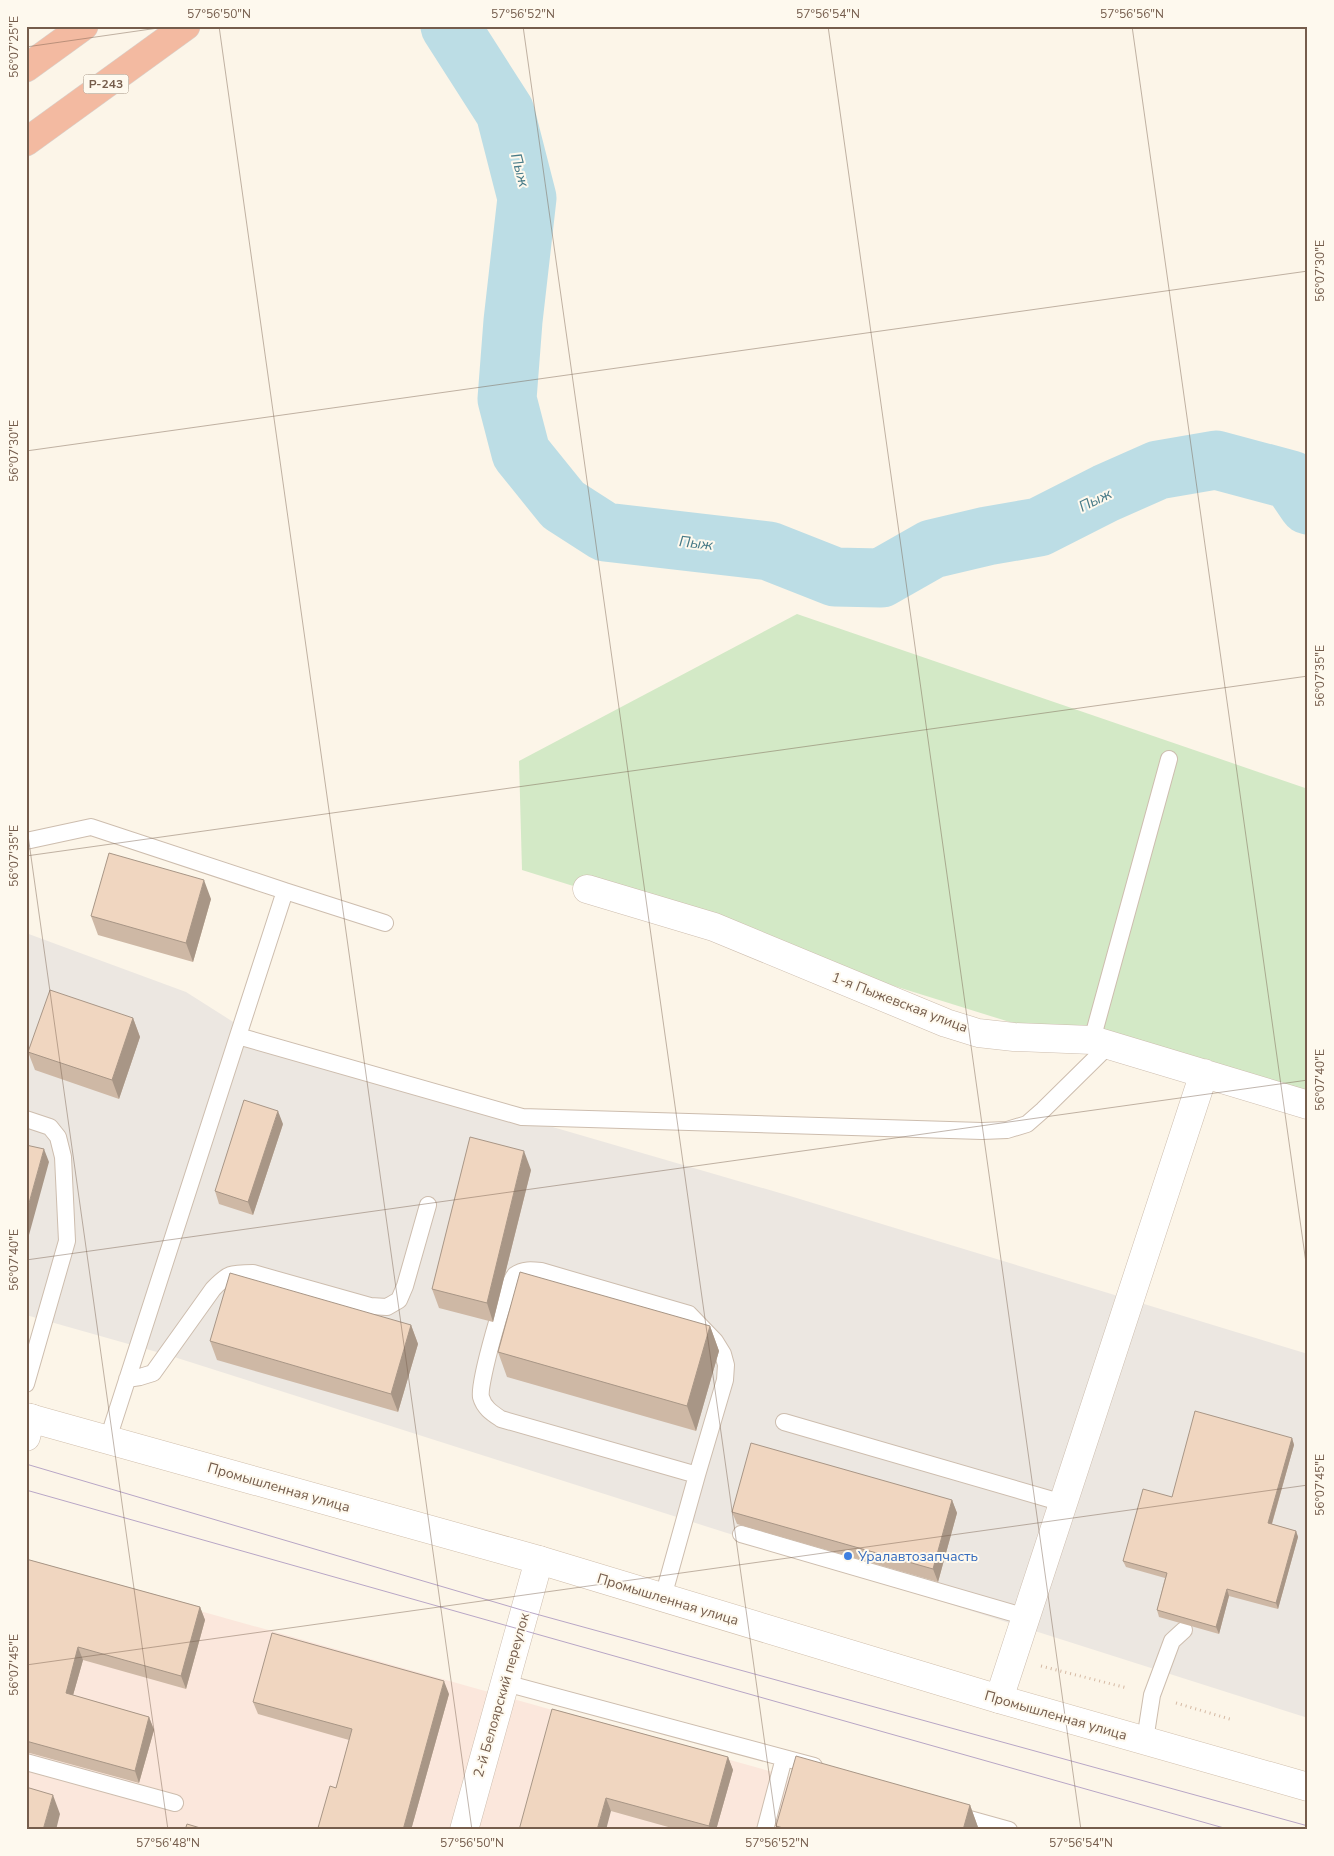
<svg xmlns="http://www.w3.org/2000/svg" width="1334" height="1856" font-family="'Nunito Sans',sans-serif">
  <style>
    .commercial { fill: #fbe7dc }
    .industrial { fill: #ece7e1 }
    .green { fill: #d3e9c6 }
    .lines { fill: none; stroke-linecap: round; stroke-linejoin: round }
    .river { stroke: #bcdde5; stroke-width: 59 }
    .lane-casing { stroke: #cdbdae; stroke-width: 18 }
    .street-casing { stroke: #cdbdae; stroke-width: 29 }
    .secondary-casing { stroke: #d0beab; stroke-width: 29 }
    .highway-casing { stroke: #d8d2cd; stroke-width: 29 }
    .path { stroke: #d5b9a3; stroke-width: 3; stroke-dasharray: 1 4; stroke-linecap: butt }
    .lane { stroke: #fff; stroke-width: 16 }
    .street { stroke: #fff; stroke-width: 28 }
    .secondary { stroke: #fff; stroke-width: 28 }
    .highway { stroke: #f3baa1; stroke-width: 28 }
    .tram { stroke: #b8a6c6; stroke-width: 1 }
    .wall { fill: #ceb8a5 }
    .shaded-wall { fill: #a89686 }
    .building { fill: #f0d6c0; stroke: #a89686 }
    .ticks { fill: none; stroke: #755d4c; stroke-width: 1; stroke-opacity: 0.45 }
    .shop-dot { fill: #3f7fe0; stroke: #fef9ee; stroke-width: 2 }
    .labels { text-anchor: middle; stroke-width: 4; stroke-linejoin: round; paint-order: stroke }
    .shield { fill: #fef9ee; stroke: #9e8c7d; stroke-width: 1 }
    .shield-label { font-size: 12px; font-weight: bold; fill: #755d4c }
    .street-label { font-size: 14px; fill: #755d4c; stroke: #fef9ee }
    .shop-label { font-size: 14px; fill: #366cbe; stroke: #fef9ee; text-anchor: start }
    .water-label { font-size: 15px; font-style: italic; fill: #477a87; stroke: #fef9ee }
    .neatline { fill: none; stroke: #755d4c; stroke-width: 2 }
    .ticks-label { font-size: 12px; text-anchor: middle; fill: #755d4c }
  </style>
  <rect width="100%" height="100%" fill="#fcf5e8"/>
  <path class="commercial" d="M26,1562l779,219 175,49h-954z"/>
  <path class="industrial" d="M26,933l160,59 82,52 522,152 518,158v364l-1137,-362 -145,-41z"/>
  <path class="green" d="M797,614l511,175v326l-786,-245 -3,-109z"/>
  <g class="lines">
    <path class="river" d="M450,26l55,86 22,86 -14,123 -6,78 14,54 42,52 42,27 164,19 66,26 46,1 51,-29 55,-13 52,-9 67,-34 52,-23 58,-10 75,20 17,25"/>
    <defs>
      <path id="lane" d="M26,841l65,-14 194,64 -47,145
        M285,891l100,32
        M1092,1040l77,-281
        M26,1119l24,8 8,10 5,20 4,84 -41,143
        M127,1379l13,-2 13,-4 60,-84c15,-16 18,-16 40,-16l117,33 17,1 12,-7 6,-14 23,-81
        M784,1422l279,81
        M108,1439l130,-403 284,81 460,14 25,-1 20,-6 16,-14 66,-65
        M741,1534l285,83
        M663,1597l34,-122 -196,-56c-9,-6 -17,-11 -20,-22 -3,-13 25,-113 34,-122 8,-6 17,-5 26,-4l148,43 26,27 8,13 3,11 -1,15 -28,95
        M505,1683l309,83
        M1145,1740l7,-45 20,-54 12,-11
        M26,1762l149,41
        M955,1815l54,15
        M765,1830l19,-72"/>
      <path id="street" d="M587,889l127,38 232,96 32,10 36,4 78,3 216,65
        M26,1437l5,-19
        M999,1699l205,-626
        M464,1830l75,-270"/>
      <path id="secondary" d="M26,1417l513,143 460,139 309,88"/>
      <path id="highway" d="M26,68l58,-42
        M26,142l160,-116"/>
    </defs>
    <use href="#lane" class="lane-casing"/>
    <use href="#street" class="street-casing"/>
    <use href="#secondary" class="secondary-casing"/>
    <use href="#highway" class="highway-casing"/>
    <path class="path" d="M1041,1666l86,22
      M1176,1703l57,17"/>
    <use href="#lane" class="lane"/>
    <use href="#street" class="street"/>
    <use href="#secondary" class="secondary"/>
    <use href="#highway" class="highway"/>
    <path class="tram" d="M26,1464l499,147 783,215
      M26,1490l1205,340"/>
  </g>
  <path class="wall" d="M211,899l-18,63 -95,-27 -7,-19z
    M133,1018l7,19 -21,62 -84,-29 -7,-18z
    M283,1124l-30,91 -34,-11 -4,-13z
    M531,1170l-38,152 -54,-14 -7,-19z
    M411,1325l7,19 -20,68 -181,-52 -7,-19z
    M710,1326l9,25 -23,80 -189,-54 -9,-25z
    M1292,1438l2,7 -22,79 24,7 2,6 -20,72 -49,-13 -10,38 -60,-17 -2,-7 8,-32 -39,-11 -3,-6 49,-64z
    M952,1500l5,13 -19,69 -201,-58 -5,-12z
    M26,1559l174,48 5,13 -19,69 -103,-29 -10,35 76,22 5,13 -15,53 -113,-31z
    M449,1694l-38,136h-92l-1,-2 18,-40 13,-48 -91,-26 -5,-12z
    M552,1709l176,48 5,13 -17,60h-37l-68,-19z
    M970,1805l9,25h-201l-2,-4z"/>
  <path class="shaded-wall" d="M204,880l7,19 -18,63 -7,-19z
    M133,1018l7,19 -21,62 -7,-19z
    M278,1111l5,13 -30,91 -5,-13z
    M44,1149l5,13 -20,73 -3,-7v-14z
    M524,1151l7,19 -38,152 -6,-19z
    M411,1325l7,19 -20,68 -7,-18z
    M710,1326l9,25 -23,80 -9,-25z
    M1292,1438l2,7 -24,85 -2,-7z
    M952,1500l5,13 -19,69 -5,-13z
    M1296,1531l2,6 -20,72 -2,-6z
    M1227,1589l2,7 -10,38 -3,-7z
    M200,1607l5,13 -19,69 -5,-13z
    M78,1647l5,13 -13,46 -4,-13z
    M444,1681l5,13 -38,136h-8z
    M149,1717l5,13 -15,53 -4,-12z
    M728,1757l5,13 -17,60h-6l-1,-4z
    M53,1795l7,19 -4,16h-13z
    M606,1798l5,13 -5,19h-9z
    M970,1805l9,25h-16z"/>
  <path class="building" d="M109,853l95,27 -18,63 -95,-27z
    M50,990l83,28 -21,62 -84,-28z
    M244,1100l34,11 -30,91 -33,-11z
    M470,1137l54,14 -37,152 -55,-14z
    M26,1145l18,4 -18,65z
    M520,1272l190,54 -23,80 -189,-54z
    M230,1273l181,52 -20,69 -181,-53z
    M1195,1411l97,27 -24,85 28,8 -20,72 -49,-14 -11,38 -59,-17 10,-37 -44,-12 20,-72 29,8z
    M751,1443l201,57 -19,69 -201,-57z
    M26,1559l174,48 -19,69 -103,-29 -12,46 83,24 -14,54 -109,-30z
    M272,1633l172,48 -41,149h-78l-7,-2 12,-42 6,2 16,-59 -99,-27z
    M552,1709l176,48 -19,69 -103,-28 -9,32h-78z
    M796,1756l174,49 -7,25h-173l-14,-4z
    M26,1787l27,8 -10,35h-17z
    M187,1824l20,6h-22z"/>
  <path class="ticks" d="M219,26l253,1804M523,26l254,1804M828,26l253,1804M1132,26l176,1251M26,47l146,-21M26,451l1282,-180M26,821l142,1009M26,856l1282,-180M26,1260l1282,-180M26,1665l1282,-180"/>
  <circle class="shop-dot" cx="848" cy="1556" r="5"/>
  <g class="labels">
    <rect class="shield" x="83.5" y="74.5" width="45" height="19" rx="4"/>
    <g class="shield-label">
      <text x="106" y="88">Р-243</text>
    </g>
    <g class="street-label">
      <text transform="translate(900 1002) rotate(21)" y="5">1-я Пыжевская улица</text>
      <text transform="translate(279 1487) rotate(16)" y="5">Промышленная улица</text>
      <text transform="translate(668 1599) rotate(17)" y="5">Промышленная улица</text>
      <text transform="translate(501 1695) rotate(-74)" y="5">2-й Белоярский переулок</text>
      <text transform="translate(1056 1715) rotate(16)" y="5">Промышленная улица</text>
    </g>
    <g class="shop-label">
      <text x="858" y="1561">Уралавтозапчасть</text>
    </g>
    <g class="water-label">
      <text transform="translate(520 170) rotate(75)" y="5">Пыж</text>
      <text transform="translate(1095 500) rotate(-26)" y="5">Пыж</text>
      <text transform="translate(696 543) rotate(7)" y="5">Пыж</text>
    </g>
  </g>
  <rect width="1334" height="1856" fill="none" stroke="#fef9ee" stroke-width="55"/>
  <rect x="28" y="28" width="1278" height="1800" class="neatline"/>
  <g class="ticks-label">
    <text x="219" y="18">57°56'50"N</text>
    <text x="523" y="18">57°56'52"N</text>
    <text x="828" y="18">57°56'54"N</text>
    <text x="1132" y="18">57°56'56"N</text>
    <text transform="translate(14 47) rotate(-90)" y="4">56°07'25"E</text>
    <text transform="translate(1320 271) rotate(-90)" y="4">56°07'30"E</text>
    <text transform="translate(14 451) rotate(-90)" y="4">56°07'30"E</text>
    <text transform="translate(1320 676) rotate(-90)" y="4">56°07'35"E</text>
    <text transform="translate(14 856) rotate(-90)" y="4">56°07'35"E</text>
    <text transform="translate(1320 1080) rotate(-90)" y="4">56°07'40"E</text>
    <text transform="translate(14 1260) rotate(-90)" y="4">56°07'40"E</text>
    <text transform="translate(1320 1485) rotate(-90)" y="4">56°07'45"E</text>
    <text transform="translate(14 1665) rotate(-90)" y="4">56°07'45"E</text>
    <text x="168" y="1847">57°56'48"N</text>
    <text x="472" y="1847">57°56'50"N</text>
    <text x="777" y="1847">57°56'52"N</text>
    <text x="1081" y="1847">57°56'54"N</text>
  </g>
</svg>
